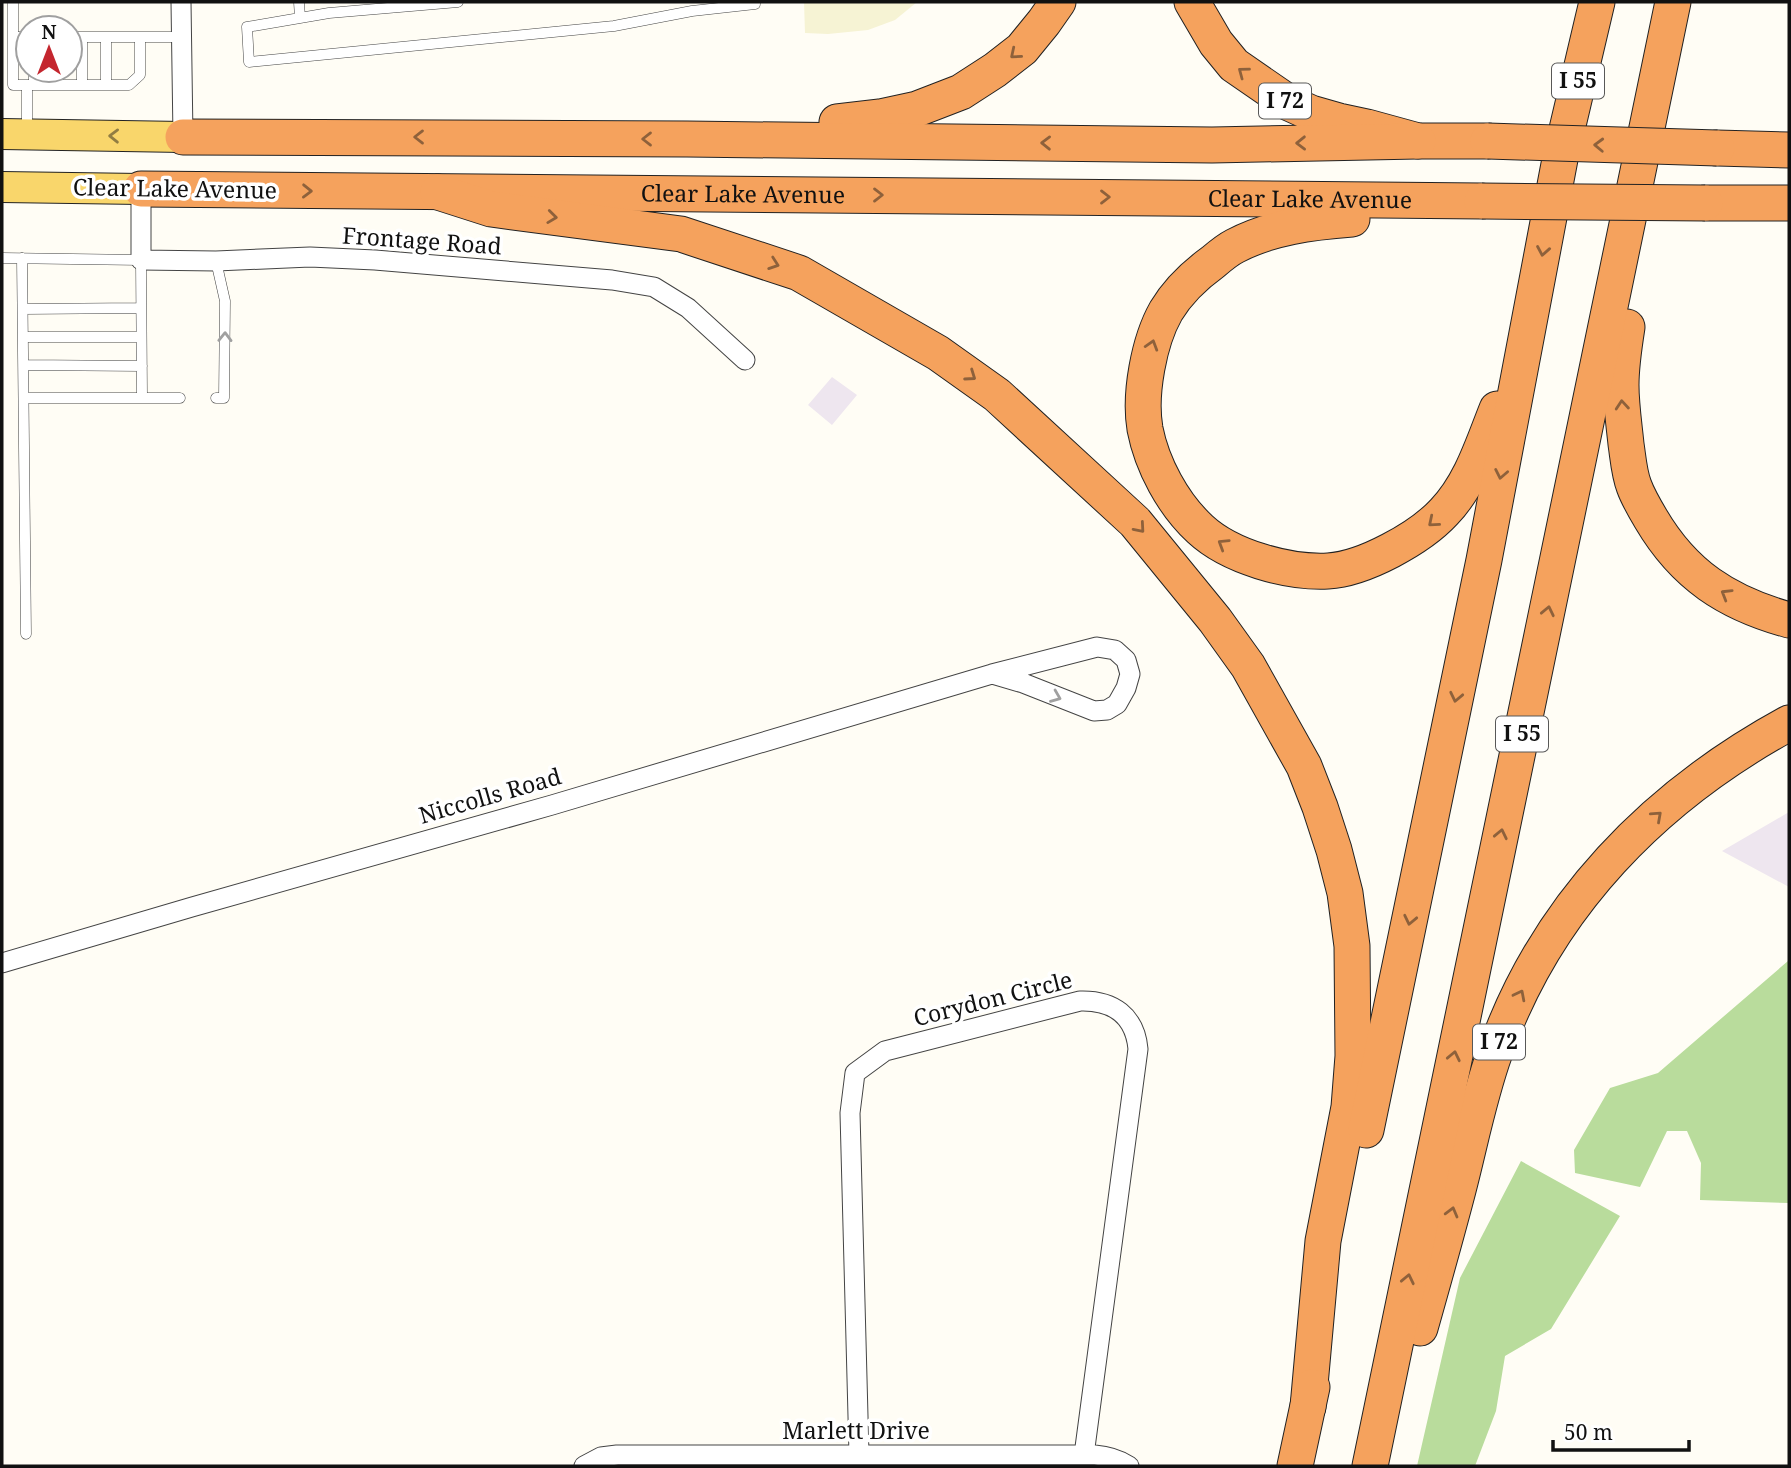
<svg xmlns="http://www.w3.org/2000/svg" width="1791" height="1468" font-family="'Noto Serif',serif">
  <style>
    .industrial { fill: #eee6ef }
    .farmland { fill: #f6f3d4 }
    .forest { fill: #b9dc9c }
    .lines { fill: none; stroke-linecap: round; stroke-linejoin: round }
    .lane-casing { stroke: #444; stroke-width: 11 }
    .street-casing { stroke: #444; stroke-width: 21 }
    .primary-casing { stroke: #222; stroke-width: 32 }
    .highway-casing { stroke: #222; stroke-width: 37 }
    .lane { stroke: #fff; stroke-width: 10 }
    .street { stroke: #fff; stroke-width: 19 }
    .primary { stroke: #f9d66b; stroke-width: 30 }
    .highway { stroke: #f5a25d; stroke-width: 35 }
    .highway-bridge-casing { stroke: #222; stroke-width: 37; stroke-linecap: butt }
    .highway-bridge { stroke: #f5a25d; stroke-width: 35 }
    .oneway { stroke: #8e613b }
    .oneway2 { stroke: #917d42 }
    .oneway3 { stroke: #a0a0a0 }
    .labels { text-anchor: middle; stroke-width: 7; stroke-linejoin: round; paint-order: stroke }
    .shield { fill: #fff; stroke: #585858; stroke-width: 2 }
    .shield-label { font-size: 21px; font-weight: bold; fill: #111 }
    .street-label { font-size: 23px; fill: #111; stroke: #fff }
  </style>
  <rect width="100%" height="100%" fill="#fffdf5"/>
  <path class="industrial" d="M832,377l25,18 -25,30 -24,-20z
    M1789,812v75l-67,-36z"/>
  <path class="farmland" d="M804,2h113l-22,18 -27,10 -40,4 -23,-1z"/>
  <path class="forest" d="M1788,961l1,242 -89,-3 1,-37 -14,-32h-20l-27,56 -65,-14 -1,-23 36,-62 48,-15z
    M1521,1161l99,55 -69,113 -46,27 -9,55 -21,55h-58l43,-188z"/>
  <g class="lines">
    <defs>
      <path id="lane" d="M13,2v83h116l11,-10v-38
        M299,2l1,16
        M458,2l-129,11 -82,14 2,35 365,-36 78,-15 63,-7v-2
        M13,37h15
        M70,37h112
        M82,37v48
        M106,37v48
        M58,70v15
        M27,85v46
        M34,85v-15
        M2,258l139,2 1,137
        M22,258l4,376
        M23,309l118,-1
        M23,337h118
        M24,365l118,1
        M25,398h155
        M216,398h8l1,-97 -9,-40"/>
      <path id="street" d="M181,2l2,135
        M141,189v71l75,1 94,-4 65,3 237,20 42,7 34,21 57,52
        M2,963l190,-56 360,-102 440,-131 105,-27 18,3 11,10 4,14 -4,14 -9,16 -10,6 -13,1 -71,-28 -31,-9
        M859,1454l-9,-341 5,-40 30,-22 195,-50c33,-1 55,15 58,48l-54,406
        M584,1466l17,-9 16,-2h478c13,1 23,4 34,11"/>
      <path id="primary" d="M2,134l181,3
        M2,187l139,2"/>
      <g id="highway">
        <path d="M1192,2l24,41 18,22 55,38 22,10 28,8 28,6 51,14h70"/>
        <path d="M837,122l43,-5 37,-8 44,-17 34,-22 27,-21 22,-27 14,-20"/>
        <path d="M183,137l504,2 525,6 206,-4"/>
        <path d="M1717,148l72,2"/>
        <path id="s1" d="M141,189l1341,12"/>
        <path d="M438,192l53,17 190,25 118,39 139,80 59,42 138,127 80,98 33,46 56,100 16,41 14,43 11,43 7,53 1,110 -4,51 -26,134 -15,166"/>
        <path d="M1705,203h84"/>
        <path d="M1352,219c-40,3 -81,8 -117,27 -8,4 -15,10 -22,16 -18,13 -35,29 -47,49 -17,30 -27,83 -21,118 7,36 28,75 55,100 30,28 88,44 128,42 36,-2 92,-33 116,-59 27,-28 39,-68 53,-103"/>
        <path d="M1627,327c-3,19 -6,38 -6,58 0,20 3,39 5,59 2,13 3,29 8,42 4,11 11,23 17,33 33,56 76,84 138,101"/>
        <path d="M1366,1130l118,-570 76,-401 37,-157"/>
        <path d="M1420,1328c13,-46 26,-92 38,-138 12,-46 21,-94 37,-138 52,-147 160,-256 294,-329"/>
        <path d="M1295,1466l17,-79"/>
        <path d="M1370,1466l303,-1464"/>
      </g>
    </defs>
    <use href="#lane" class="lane-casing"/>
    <use href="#street" class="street-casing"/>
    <use href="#primary" class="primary-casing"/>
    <use href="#highway" class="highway-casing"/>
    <use href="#lane" class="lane"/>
    <use href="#street" class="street"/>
    <use href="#primary" class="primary"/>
    <use href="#highway" class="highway"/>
    <defs>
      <path id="highway-bridge" d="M1488,141l229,7
        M1482,201l223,2"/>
    </defs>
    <use href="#highway-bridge" class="highway-bridge-casing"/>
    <use href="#highway-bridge" class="highway-bridge"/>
  </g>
  <defs><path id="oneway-chevron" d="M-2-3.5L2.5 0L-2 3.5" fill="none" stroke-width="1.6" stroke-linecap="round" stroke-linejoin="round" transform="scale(1.75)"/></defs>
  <g class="oneway">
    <use href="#oneway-chevron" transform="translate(1015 54) rotate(140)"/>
    <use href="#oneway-chevron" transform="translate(1243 72) rotate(-143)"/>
    <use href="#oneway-chevron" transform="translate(419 137) rotate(-180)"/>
    <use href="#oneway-chevron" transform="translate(647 139) rotate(-180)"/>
    <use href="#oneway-chevron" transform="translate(1046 143) rotate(-179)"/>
    <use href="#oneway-chevron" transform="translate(1301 143) rotate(179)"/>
    <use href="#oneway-chevron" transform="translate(1599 145) rotate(-178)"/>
    <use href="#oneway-chevron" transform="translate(307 191) rotate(1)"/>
    <use href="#oneway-chevron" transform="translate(878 195)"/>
    <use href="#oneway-chevron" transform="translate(1105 197)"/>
    <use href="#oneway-chevron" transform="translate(552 217) rotate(7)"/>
    <use href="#oneway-chevron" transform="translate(1543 251) rotate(100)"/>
    <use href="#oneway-chevron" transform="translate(774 264) rotate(19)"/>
    <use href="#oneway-chevron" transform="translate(1152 345) rotate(-73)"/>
    <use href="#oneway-chevron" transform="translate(971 376) rotate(35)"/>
    <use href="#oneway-chevron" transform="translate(1622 405) rotate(-95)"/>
    <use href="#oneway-chevron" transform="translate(1501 474) rotate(101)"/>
    <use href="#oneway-chevron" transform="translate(1433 522) rotate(140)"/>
    <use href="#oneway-chevron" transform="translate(1140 528) rotate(49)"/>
    <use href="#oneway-chevron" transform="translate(1223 544) rotate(-148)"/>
    <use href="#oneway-chevron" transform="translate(1726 594) rotate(-149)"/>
    <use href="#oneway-chevron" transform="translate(1548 611) rotate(-78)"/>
    <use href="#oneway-chevron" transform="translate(1456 697) rotate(102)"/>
    <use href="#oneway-chevron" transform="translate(1657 816) rotate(-42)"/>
    <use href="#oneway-chevron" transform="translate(1501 834) rotate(-78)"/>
    <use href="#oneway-chevron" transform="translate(1410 920) rotate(102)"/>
    <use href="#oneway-chevron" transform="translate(1520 995) rotate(-63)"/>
    <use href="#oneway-chevron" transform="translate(1454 1056) rotate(-78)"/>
    <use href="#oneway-chevron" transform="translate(1452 1212) rotate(-75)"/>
    <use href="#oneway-chevron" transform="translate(1408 1279) rotate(-78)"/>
  </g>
  <use class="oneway2" href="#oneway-chevron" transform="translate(114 136) rotate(-179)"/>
  <g class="oneway3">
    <use href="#oneway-chevron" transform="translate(225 337) rotate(-89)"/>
    <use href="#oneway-chevron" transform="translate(1056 697) rotate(22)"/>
  </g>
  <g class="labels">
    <g class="shield">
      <rect x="1552" y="63.5" width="52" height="35" rx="5"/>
      <rect x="1259" y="83.5" width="52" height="35" rx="5"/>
      <rect x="1496" y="716.5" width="52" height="35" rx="5"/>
      <rect x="1473" y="1024.5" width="52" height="35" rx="5"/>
    </g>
    <g class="shield-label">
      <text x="1578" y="88">I 55</text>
      <text x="1285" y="108">I 72</text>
      <text x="1522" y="741">I 55</text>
      <text x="1499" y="1049">I 72</text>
    </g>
    <g class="street-label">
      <text transform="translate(175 189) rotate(1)" y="8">Clear Lake Avenue</text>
      <text dy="8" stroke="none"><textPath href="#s1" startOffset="602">Clear Lake Avenue</textPath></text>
      <text dy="8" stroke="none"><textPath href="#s1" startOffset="1169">Clear Lake Avenue</textPath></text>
      <text transform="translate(422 241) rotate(4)" y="8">Frontage Road</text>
      <text transform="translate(490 796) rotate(-16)" y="8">Niccolls Road</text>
      <text transform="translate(993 999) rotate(-14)" y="8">Corydon Circle</text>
      <text x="856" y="1439">Marlett Drive</text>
    </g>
  </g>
  <rect width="1791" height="1468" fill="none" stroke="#111111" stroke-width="7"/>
  <g transform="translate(49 49)"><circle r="33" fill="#ffffff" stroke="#a0a0a0" stroke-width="2"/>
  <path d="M0-5L12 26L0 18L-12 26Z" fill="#c4262e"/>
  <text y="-10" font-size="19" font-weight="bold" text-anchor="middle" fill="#111111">N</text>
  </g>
  <path d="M1553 1440v10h136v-10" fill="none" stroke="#111111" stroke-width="3.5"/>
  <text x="1564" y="1440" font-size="21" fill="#111111" stroke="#ffffff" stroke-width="5" paint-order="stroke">50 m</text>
</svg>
